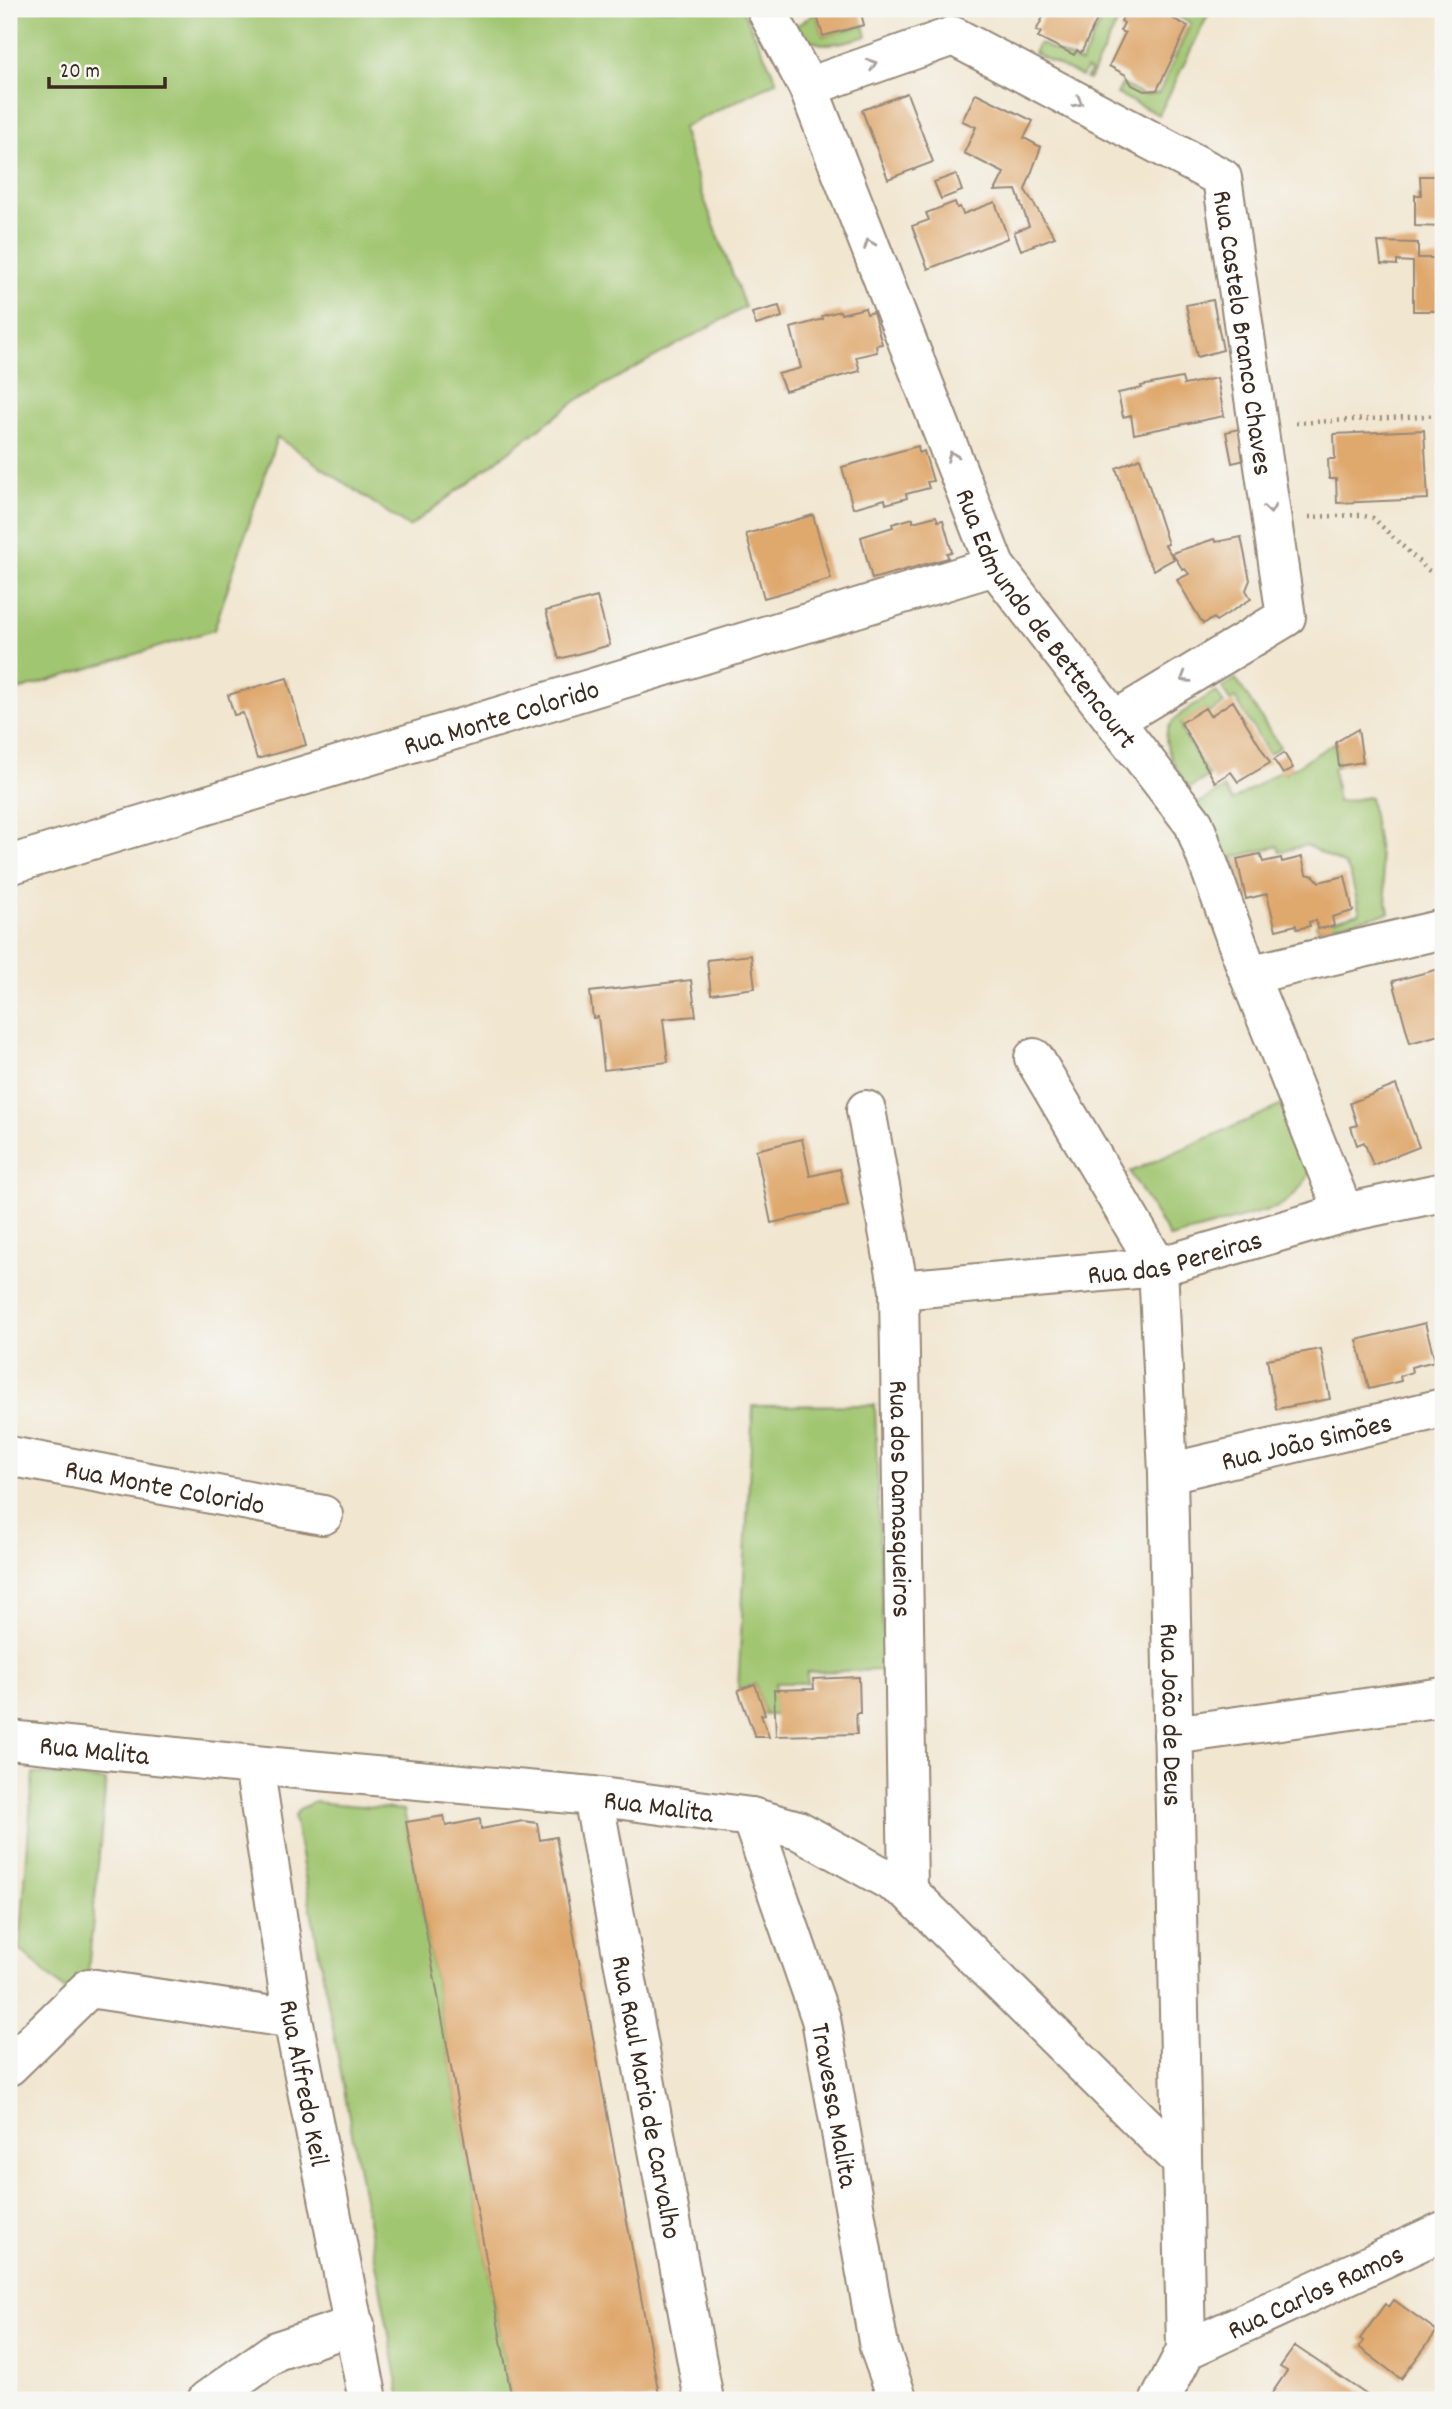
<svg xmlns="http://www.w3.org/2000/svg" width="1452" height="2409" font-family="Dekko,sans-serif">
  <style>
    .green { fill: #a1c671; stroke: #6e7848; stroke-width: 2 }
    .building { fill: #dfa86d }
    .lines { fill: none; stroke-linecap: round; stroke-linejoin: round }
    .minor-casing { stroke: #968877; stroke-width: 42 }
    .path { stroke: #968877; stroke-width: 4.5; stroke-dasharray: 2 5; stroke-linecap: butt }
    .minor { stroke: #fff; stroke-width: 38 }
    .oneway { stroke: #a79f9a }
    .labels { text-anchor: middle; stroke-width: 6; stroke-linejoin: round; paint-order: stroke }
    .street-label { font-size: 28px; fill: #3b2a1e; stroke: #f6f6f2 }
  </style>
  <rect width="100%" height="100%" fill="#f6f6f2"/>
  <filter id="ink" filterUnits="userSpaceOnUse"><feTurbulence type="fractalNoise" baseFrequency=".0143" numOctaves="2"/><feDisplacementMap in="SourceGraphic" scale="14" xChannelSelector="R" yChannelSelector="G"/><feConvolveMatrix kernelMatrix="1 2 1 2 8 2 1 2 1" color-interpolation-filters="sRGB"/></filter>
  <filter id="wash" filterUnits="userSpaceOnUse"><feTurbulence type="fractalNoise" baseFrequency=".00686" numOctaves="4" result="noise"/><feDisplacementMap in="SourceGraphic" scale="28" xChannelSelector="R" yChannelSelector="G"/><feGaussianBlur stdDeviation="1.57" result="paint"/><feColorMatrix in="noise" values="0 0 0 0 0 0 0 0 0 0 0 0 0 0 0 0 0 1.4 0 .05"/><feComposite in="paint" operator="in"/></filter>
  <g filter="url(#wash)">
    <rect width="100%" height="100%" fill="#f1e6d0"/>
    <path class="green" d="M9,9h733l35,72 -95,47 20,65 43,114 -168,93 -168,127 -132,-90 -63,193 -205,63z
      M1107,9h17l-35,71 -3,-1 4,-8 -4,-2 -4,8 -48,-24 5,-10 42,20z
      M1163,9h48l-52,106 -42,-21 5,-10 21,11 16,-2 32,-70z
      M816,13l7,23 41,-11 3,11c-27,7 -53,18 -71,-10z
      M1236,679l44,68 -11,7 -34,-56 -5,3 -8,-13z
      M1216,691l8,13 -15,9 -4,-4 -24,15 2,5 -2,1 28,46 -21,13c-36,-61 -28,-63 28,-98z
      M1336,742l3,24 -6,2 5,34 32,-5 19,116 -71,16 -2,-4 44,-12 -10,-40 -5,-8 -39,-20 -26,7 -2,-6 -44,11 9,39 -16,-37 -30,-55 27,-16 8,13 49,-31 3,4z
      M1282,1105l28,68c-8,14 -18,26 -32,34l-108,31 -40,-66z
      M875,1405l9,265 -77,2v11h-32l1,32h-15l4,-1 -10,-30 -17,6 15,-284z
      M33,1773l73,8 -18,191 -23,19 -45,-42z
      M315,1802l89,8 108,590h-111l-107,-583 5,-8z"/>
    <g id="blocks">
      <path class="building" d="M815,9h50l1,3 -5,1 3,12 -41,11z
        M1047,9h55l-21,44 -4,-3 -3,5 -36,-18 3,-5 -5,-1z
        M1127,9l8,3 2,-3h16l35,17 -31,64 -13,1 -12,-6 -6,-10 -17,-9 16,-33 -5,-2 4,-8 -3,-2z
        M907,93l26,69 -45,17 -26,-69z
        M976,93l57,28 -9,17 17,9 -16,43 30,47 -34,13 -7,-18 15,-6 -13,-36 -21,1 9,-18 -40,-20 12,-26 -14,-6z
        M956,174l6,17 -21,8 -7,-17z
        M1420,176h22l1,51 -28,-1v-31h6z
        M955,202l2,6 3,-1 3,7 32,-12 13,36 -80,31 -16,-43 17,-6 -3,-7z
        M1378,242l40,1v15h25v53h-30v-49l-16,-1v4l-16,-1z
        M1213,300l10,50 -26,7 -11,-52z
        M779,306l3,11 -26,8 -4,-12z
        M865,308l2,6 6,-2 9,32 -6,1 1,7 -21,5 4,14 -75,20 -7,-17 23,-6 -10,-40 32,-9 -1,-3 18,-5 1,3z
        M1182,378l2,7 33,-7 7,38 -90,18 -3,-19 -8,2 -5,-24 24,-5 -1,-2z
        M1239,429l6,31 -13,3 -6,-31z
        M1424,430l4,69 -91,4 -1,-24h-7l-1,-20h7l-1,-25z
        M918,446l1,7 5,-2 9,30 -6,1 2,6 -23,6 1,4 -21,6 -1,-5 -32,9 -11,-41z
        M1140,458l28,86 -3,1 9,14 -20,11 -10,-17 -28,-85z
        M813,515l18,64 -67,19 -18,-64z
        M936,516l2,5 5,-1 9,32 -5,1 1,5 -76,21 -11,-42 32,-10 -1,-3 21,-6v4z
        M1241,537l9,43 -4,10 5,9 -35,22 -2,-3 -11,6 -26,-44 12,-6 -4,-5 -2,1 -11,-17 42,-14 2,3z
        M597,597l13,48 -51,14 -13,-48z
        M287,678l19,67 -49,14 -14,-46 -9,2 -6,-20z
        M1233,701l37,62 -32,19 -7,-10 -16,10 -34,-59 24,-15 5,8z
        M1358,729l5,33 -24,4 -3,-24z
        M1284,753l9,15 -10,6 -9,-14z
        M1260,854l3,8 18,-4 1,4 20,-5 4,17 8,2 5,6 26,-6 8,35 -21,6 2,9 -16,3 -2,-9 -7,2 1,4 -13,3 -1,-4 -20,5 -9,-36 -21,5 -9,-40z
        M751,955l4,33 -44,6 -4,-34z
        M1443,968v66l-33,9 -17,-62z
        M691,980l5,36 -33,3 5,43 -64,8 -6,-53 -5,1 -3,-26z
        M1396,1085l23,62 -46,18 -9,-23 -7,3 -6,-18 6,-2 -7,-22z
        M802,1139l8,37 30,-7 8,37 -77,17 -15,-73z
        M1425,1323l10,38 -24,6 1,5 -12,4 1,5 -32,8 -12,-49z
        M1321,1349l9,50 -54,10 -9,-50z
        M859,1677l1,36h-4l1,21 -81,2 -2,-46 40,-1 -1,-10z
        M755,1684l10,30 -4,1 8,22h-14l-17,-47z
        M444,1816l2,10 34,-7 1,10 42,-8 14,2 3,17 16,-3 104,563h-148l-106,-578z
        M1394,2300l43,31 -36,48 -42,-32 5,-6 -4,-2 25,-35 4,3z
        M1295,2346l75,51 -2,3 -100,-1 19,-28 -7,-4z"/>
    </g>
  </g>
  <g filter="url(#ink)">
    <use href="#blocks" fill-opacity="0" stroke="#968877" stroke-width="2"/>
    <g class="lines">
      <defs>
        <g id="minor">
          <path id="s1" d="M766,9l42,78 187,479 199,258 55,151 95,238"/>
          <path id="s2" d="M808,87l145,-51 269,142 64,439 -171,103"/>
          <path id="s3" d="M9,865l986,-299"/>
          <path d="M1249,975l194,-46"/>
          <path id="s4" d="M1034,1058l124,209 10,206 18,877 -26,50"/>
          <path id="s5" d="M866,1110l33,180 9,601"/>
          <path id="s6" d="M899,1290l259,-23 186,-54 99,-21"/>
          <path id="s7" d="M9,1456l314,59"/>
          <path id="s8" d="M1168,1473l275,-65"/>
          <path d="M1173,1735l270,-38"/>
          <path id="s9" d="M9,1740l245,25 339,31 158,21 47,13 110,61 273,270"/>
          <path id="s10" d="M254,1765l39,254 75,381"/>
          <path id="s11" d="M593,1796l111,604"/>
          <path id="s12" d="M751,1817l70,202 58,328 19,53"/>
          <path d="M9,2066l80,-78 204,31"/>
          <path id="s13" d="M1186,2350l257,-119"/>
          <path d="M207,2400l69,-49 79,-26"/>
        </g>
      </defs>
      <use href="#minor" class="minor-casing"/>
      <path class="path" d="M1296,423l147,-8
        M1309,517l51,-2 13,3 55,52 15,7"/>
      <use href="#minor" class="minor"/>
    </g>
    <defs><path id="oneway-chevron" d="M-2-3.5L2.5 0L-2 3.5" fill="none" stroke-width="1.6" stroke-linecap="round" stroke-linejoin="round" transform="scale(1.75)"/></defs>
    <g class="oneway">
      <use href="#oneway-chevron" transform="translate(872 64) rotate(-19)"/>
      <use href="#oneway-chevron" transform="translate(1078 102) rotate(28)"/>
      <use href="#oneway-chevron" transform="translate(869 244) rotate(-111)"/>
      <use href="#oneway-chevron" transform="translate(952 456) rotate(-111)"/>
      <use href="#oneway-chevron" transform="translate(1270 509) rotate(82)"/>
      <use href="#oneway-chevron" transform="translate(1185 678) rotate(149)"/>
    </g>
  </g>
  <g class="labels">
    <g class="street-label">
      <text dy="10" stroke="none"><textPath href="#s2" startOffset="614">Rua Castelo Branco Chaves</textPath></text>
      <text dy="10" stroke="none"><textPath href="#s1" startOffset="674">Rua Edmundo de Bettencourt</textPath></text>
      <text dy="10" stroke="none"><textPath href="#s3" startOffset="514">Rua Monte Colorido</textPath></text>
      <text dy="10" stroke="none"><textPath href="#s6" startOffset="278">Rua das Pereiras</textPath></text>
      <text dy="10" stroke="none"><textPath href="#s8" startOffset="142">Rua João Simões</textPath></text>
      <text dy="10" stroke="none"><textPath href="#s7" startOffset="159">Rua Monte Colorido</textPath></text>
      <text dy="10" stroke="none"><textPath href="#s5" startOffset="392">Rua dos Damasqueiros</textPath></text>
      <text dy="10" stroke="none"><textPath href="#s4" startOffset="691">Rua João de Deus</textPath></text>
      <text dy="10" stroke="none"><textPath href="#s9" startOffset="86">Rua Malita</textPath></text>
      <text dy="10" stroke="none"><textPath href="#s9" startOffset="653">Rua Malita</textPath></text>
      <text dy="10" stroke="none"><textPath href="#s10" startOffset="322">Rua Alfredo Keil</textPath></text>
      <text dy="10" stroke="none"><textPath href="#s11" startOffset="306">Rua Raul Maria de Carvalho</textPath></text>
      <text dy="10" stroke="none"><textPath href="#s12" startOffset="301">Travessa Malita</textPath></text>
      <text dy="10" stroke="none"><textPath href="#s13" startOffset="142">Rua Carlos Ramos</textPath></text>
    </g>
  </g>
  <rect width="1452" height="2409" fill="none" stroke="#f6f6f2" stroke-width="35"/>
  <path d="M49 77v10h116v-10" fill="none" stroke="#3b2a1e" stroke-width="3.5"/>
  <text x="60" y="77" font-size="21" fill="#3b2a1e" stroke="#f6f6f2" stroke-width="5" paint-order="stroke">20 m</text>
</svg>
